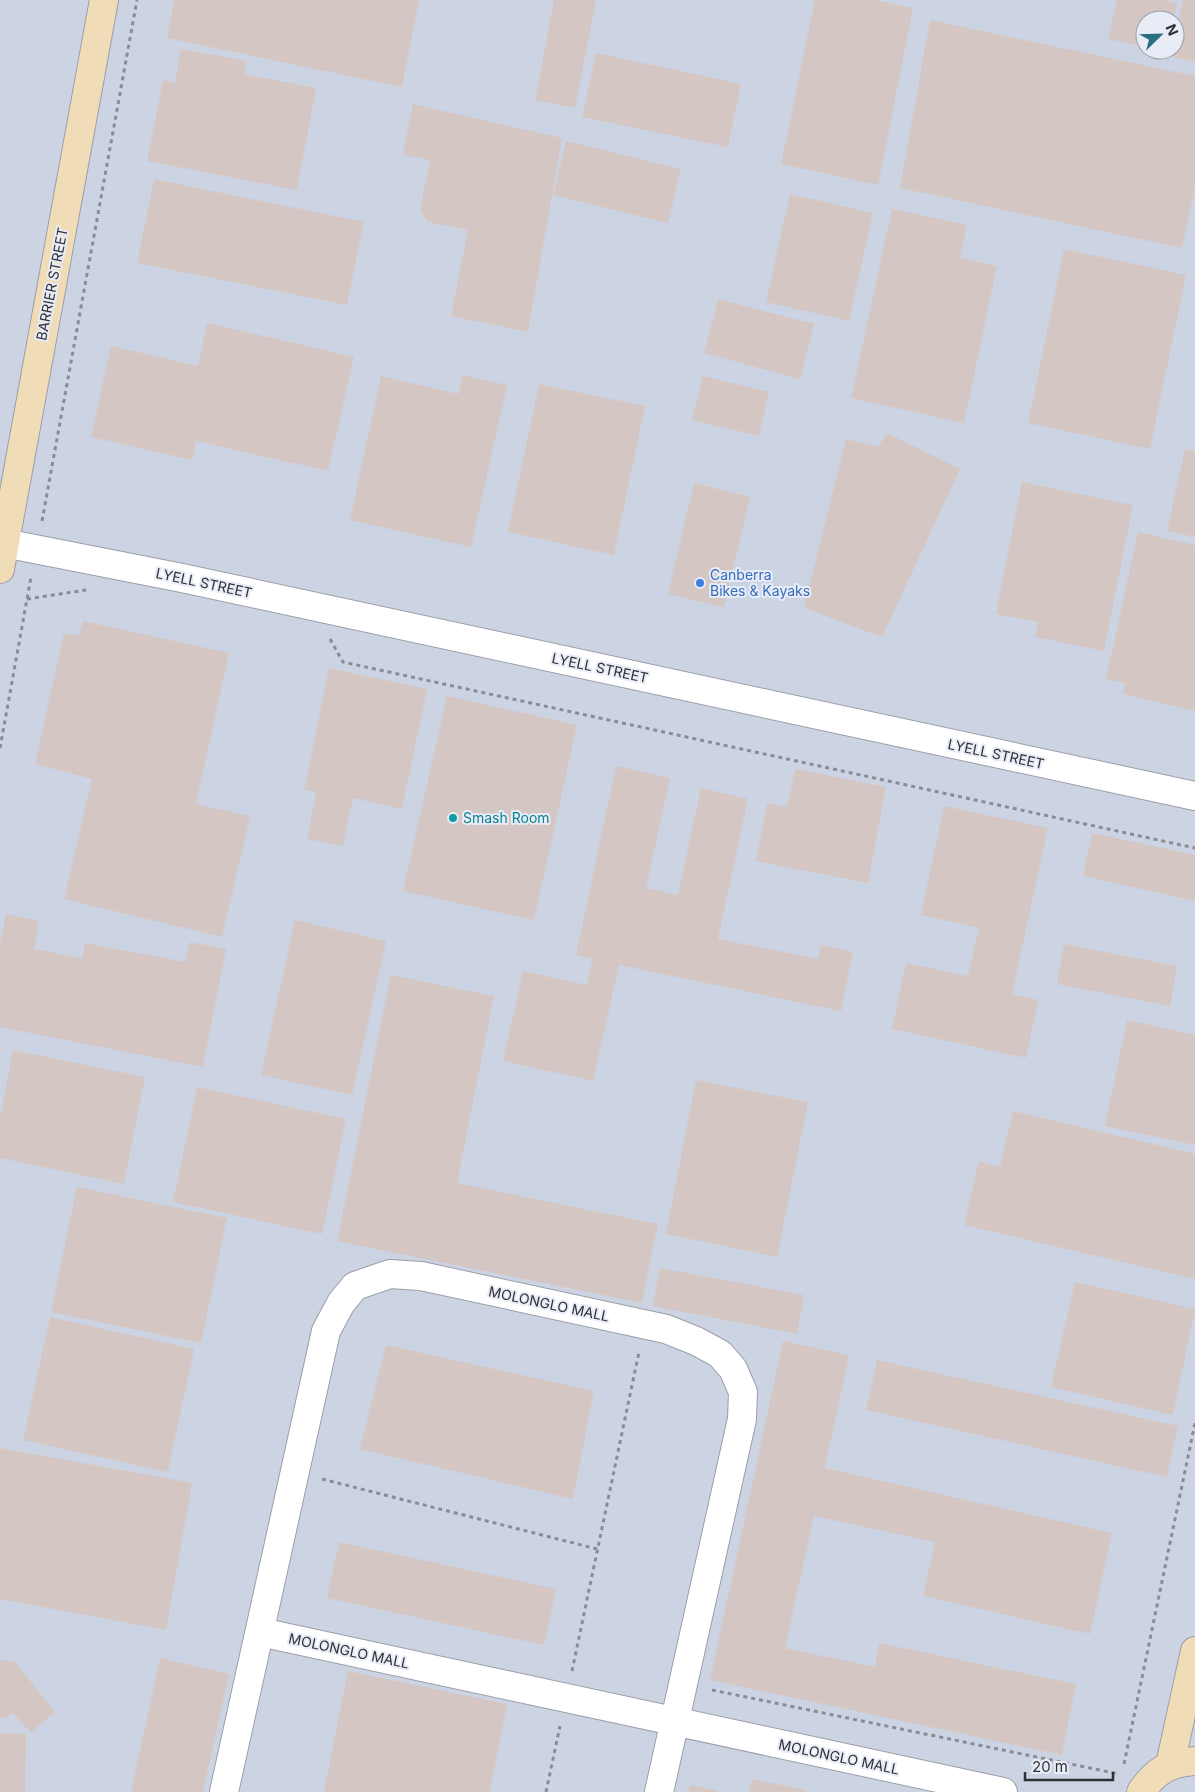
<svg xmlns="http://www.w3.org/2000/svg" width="1195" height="1792" font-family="Inter,sans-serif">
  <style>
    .built { fill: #ccd3e3; fill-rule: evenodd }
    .building { fill: #d4c7c3 }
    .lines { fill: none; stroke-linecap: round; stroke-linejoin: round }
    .street-casing { stroke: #9b9fa9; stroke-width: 30 }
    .secondary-casing { stroke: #9b9fa9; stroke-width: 30 }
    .path { stroke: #898c93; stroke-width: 3; stroke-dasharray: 4 4; stroke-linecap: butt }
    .street { stroke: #fff; stroke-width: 28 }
    .secondary { stroke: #f1dcb8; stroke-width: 28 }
    .shop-dot { fill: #3f7fe0; stroke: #e8ecf6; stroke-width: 2 }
    .culture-dot { fill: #0f9aa8; stroke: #e8ecf6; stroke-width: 2 }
    .labels { text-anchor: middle; stroke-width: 4; stroke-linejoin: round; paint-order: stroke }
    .street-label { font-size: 14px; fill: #303135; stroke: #e8ecf6 }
    .shop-label { font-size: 14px; fill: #366cbe; stroke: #e8ecf6; text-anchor: start }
    .culture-label { font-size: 14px; fill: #0d838f; stroke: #e8ecf6; text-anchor: start }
  </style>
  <rect width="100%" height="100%" fill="#dadfe9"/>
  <path class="built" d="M0,0h1195v1792h-1195zM1145,20h30v30h-30z"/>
  <path class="building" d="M174,0h245l-17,87 -235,-49z
    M554,0h42l-21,108 -40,-8z
    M815,0h61l37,8 -35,177 -97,-21z
    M1117,0h45l15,3 -3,17h-29v27l-37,-8z
    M1183,0h12v62l-24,-5 1,-7h3v-14z
    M930,20l265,56v111l-13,61 -282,-60z
    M181,49l65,12 -2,13 72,14 -19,102 -150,-29 16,-81 12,3z
    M596,53l145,31 -13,63 -146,-30z
    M413,104l149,34 -34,194 -77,-16 17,-86 -40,-8 -8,-12 10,-50 -27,-5z
    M566,141l115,28 -13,54 -115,-28z
    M154,179l210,43 -17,83 -210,-42z
    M790,194l83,19 -24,108 -83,-19z
    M892,209l75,16 -7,33 37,8 -33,157 -113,-25z
    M1064,249l122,26 -36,174 -122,-26z
    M718,299l96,25 -14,55 -96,-26z
    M207,323l147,34 -26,114 -132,-30 -4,19 -101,-23 20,-91 87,20z
    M463,375l44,10 -36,162 -121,-27 31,-144 77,18z
    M703,376l66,16 -10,44 -67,-16z
    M539,384l106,22 -31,149 -106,-23z
    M887,433l73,36 -78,168 -78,-29 42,-169 32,8z
    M1185,449l10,2v86l-28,-6z
    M1022,482l111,23 -29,146 -69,-14 3,-15 -42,-8z
    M694,483l56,14 -26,110 -56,-13z
    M1138,532l57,13v166l-72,-17 2,-11 -19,-4z
    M83,621l146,32 -33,151 54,12 -28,121 -158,-38 28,-120 -57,-15 29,-131 15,3z
    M329,668l98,21 -25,120 -49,-11 -10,48 -36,-7 9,-47 -12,-2z
    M447,696l130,29 -43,195 -131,-29z
    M616,766l54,12 -24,110 32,7 23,-107 47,11 -30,140 100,20 3,-14 32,7 -12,59 -222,-46 -26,116 -90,-20 20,-90 64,14 5,-26 -16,-4z
    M795,769l91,18 -18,96 -112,-22 11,-58 20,4z
    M944,806l104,22 -36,166 26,6 -12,58 -134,-29 14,-66 62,13 11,-48 -58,-13z
    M1092,833l103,22v46l-112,-25z
    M6,914l33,7 -5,28 48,9 3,-15 100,19 5,-20 36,7 -23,118 -203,-40v-82z
    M295,920l91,21 -34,154 -91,-20z
    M1064,944l113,22 -7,40 -113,-22z
    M391,975l103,21 -37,187 201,41 -16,79 -305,-62z
    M1127,1020l68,15v110l-90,-19z
    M13,1050l132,27 -21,107 -124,-26v-40z
    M696,1080l112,22 -31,155 -111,-23z
    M197,1087l149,32 -24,115 -149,-32z
    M1013,1111l182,43v125l-231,-54 15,-64 21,6z
    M77,1187l150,31 -26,125 -150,-31z
    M660,1268l144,27 -7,39 -144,-28z
    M1075,1282l120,27 -22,106 -122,-28z
    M50,1317l144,32 -26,123 -145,-32z
    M783,1341l66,14 -24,113 287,65 -22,101 -167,-38 12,-54 -121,-26 -29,132 90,19 4,-24 197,41 -14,71 -352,-75z
    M386,1345l208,46 -21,108 -213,-50z
    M877,1360l301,66 -11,51 -301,-67z
    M0,1448l192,35 -26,147 -166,-31z
    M339,1542l217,47 -12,56 -217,-47z
    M160,1658l69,16 -26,118h-72z
    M0,1660l15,2 40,50 -24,21 -18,-20 -6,5 -7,-1z
    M348,1671l159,33 -17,88h-166z
    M0,1733l26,1 -1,58h-25z
    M752,1779l54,11 -1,2h-56z
    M690,1785l28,6v1h-29z"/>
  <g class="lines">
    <defs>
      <path id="street" d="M4,543l178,35 1013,218
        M260,1632l743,160
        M224,1792l102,-461 15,-28 14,-17 35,-12 31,2 245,53 30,12 24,13 13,15 10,23 -1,27 -83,373"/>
      <path id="secondary" d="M0,569l104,-569
        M1170,1765l25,-114
        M1141,1792c15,-22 28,-29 54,-31"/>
    </defs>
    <use href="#street" class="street-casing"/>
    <use href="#secondary" class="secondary-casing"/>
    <path class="path" d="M42,521l95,-521
      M27,599l59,-9
      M330,639l13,23 852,186
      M0,748l31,-171
      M322,1479l275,70
      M572,1671l67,-319
      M712,1690l407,84
      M1124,1764l71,-341
      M546,1792l14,-66"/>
    <use href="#street" class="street"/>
    <use href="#secondary" class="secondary"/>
  </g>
  <circle class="shop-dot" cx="700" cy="583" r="5"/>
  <circle class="culture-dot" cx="453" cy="818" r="5"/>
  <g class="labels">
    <g class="street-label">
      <text transform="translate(52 284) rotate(-79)" y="5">BARRIER STREET</text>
      <text transform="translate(204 583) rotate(12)" y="5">LYELL STREET</text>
      <text transform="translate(600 668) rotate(12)" y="5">LYELL STREET</text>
      <text transform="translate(996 754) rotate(12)" y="5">LYELL STREET</text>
      <text transform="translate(549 1304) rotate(12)" y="5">MOLONGLO MALL</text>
      <text transform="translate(349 1651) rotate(12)" y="5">MOLONGLO MALL</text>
      <text transform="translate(839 1757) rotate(12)" y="5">MOLONGLO MALL</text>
    </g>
    <g class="shop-label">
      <text x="710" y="580">Canberra<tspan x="710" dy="16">Bikes &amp; Kayaks</tspan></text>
    </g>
    <g class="culture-label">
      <text x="463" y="823">Smash Room</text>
    </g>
  </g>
  <g transform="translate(1160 35) rotate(67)"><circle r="24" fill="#e8ecf6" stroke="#9ea1a9"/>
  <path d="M0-4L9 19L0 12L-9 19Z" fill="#29707c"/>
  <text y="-8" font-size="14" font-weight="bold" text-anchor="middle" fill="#303135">N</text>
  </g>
  <path d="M1025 1772v8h88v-8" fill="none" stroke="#303135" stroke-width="2.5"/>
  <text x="1032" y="1772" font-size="15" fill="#303135" stroke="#e8ecf6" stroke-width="4" paint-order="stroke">20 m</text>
</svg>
